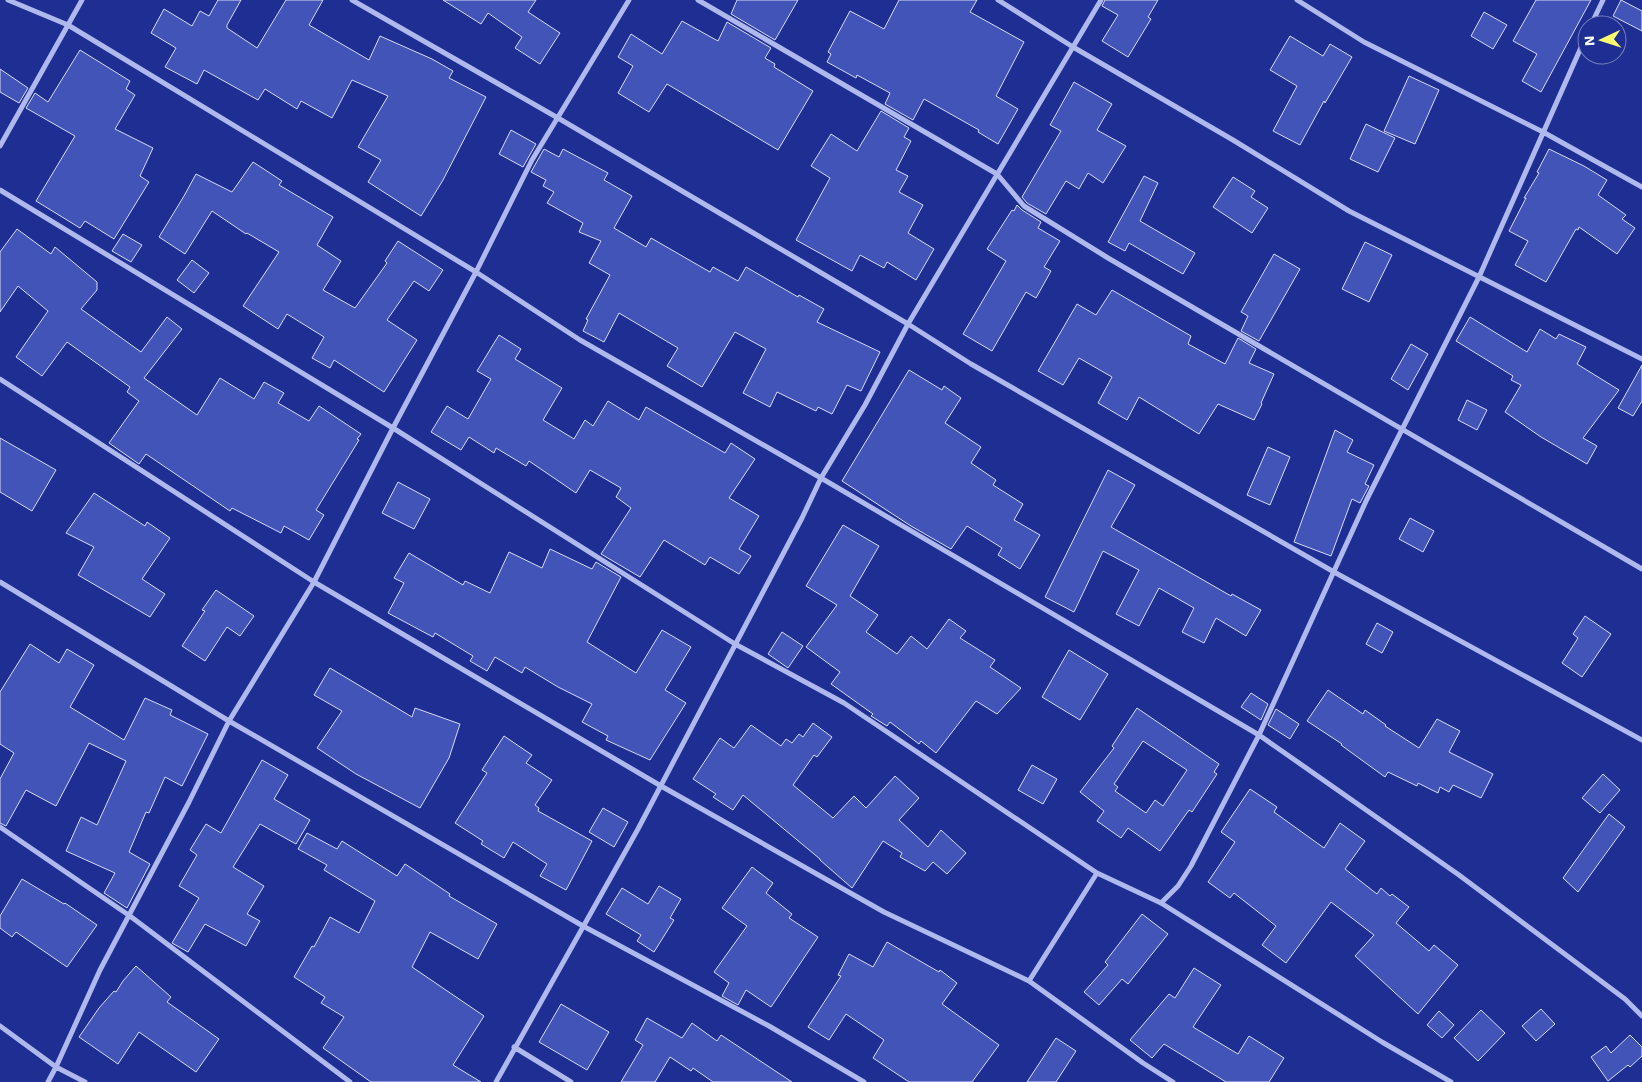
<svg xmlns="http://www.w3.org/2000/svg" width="1642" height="1082" font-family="'Work Sans',sans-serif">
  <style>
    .building { fill: #4254b7; stroke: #d5dbfa; fill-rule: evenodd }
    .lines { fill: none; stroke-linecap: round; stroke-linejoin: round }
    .minor { stroke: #afb9ee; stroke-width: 5 }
  </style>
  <rect width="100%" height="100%" fill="#1e2e92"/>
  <path class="building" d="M218,0h23l-14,25v3l30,20 29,-48h37l-14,25 60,35 11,-24 52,23 21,12 -4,7 37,19 -43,83 -22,36 -53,-34 13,-22 -23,-13 30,-51 -36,-16 -20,38 -31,-17 -4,8 -32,-20 -7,11 -54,-30 -7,14 -32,-17 11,-19 -25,-15 13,-24 28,17 8,-15 9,5z
    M443,0h93l-8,12 32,21 -20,31 -25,-16 7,-11 -34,-24 -7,11z
    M737,0h61l-23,40 -44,-26z
    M899,0h78l-7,12 54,30 -28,54 22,13 -20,35 -20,-12 1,-2 -55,-31 -11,21 -28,-16 5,-11 -33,-18 -1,3 -29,-16 4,-8 -3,-2 22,-41 34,18z
    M1105,0h53l-10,17 3,2 -23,38 -26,-16 16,-26 -16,-9z
    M1536,0h55l-50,92 -19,-11 15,-27 -24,-13z
    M1621,0l21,11v20l-29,-15z
    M1484,12l23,13 -14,24 -22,-13z
    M682,21l36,20 9,-19 44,26 -6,10 10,6 -1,3 39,24 -35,59 -111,-66 -18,28 -31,-19 15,-27 -15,-9 13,-23 31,20z
    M1290,36l33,20 7,-12 22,13 -27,46 -1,-2 -24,44 -27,-14 24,-45 -27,-16z
    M80,50l50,31 -4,8 9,6 -20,34 38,19 -13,28 9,6 -35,57 -29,-18 -5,7 -44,-27 39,-65 -49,-28 9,-15 13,9z
    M0,69l28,19 -9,15 -19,-11z
    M1409,76l30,14 -24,54 -31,-13z
    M1074,82l38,22 -15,26 29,16 -23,37 -15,-10 -9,16 -13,-8 -20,33 -19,-11 -5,-6 39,-66 -11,-6z
    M881,111l28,17 -5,9 7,4 -15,29 12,6 -9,16 24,13 -15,28 26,16 -18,31 -29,-18 -3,6 -24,-13 -8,16 -56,-31 34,-62 -19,-12 20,-32 26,17z
    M1366,124l29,14 -17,34 -28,-13z
    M511,130l25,14 -13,23 -24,-13z
    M544,149l15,8 4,-8 45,24 -4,7 28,16 -18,32 32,19 5,-9 59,34 3,-5 25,14 8,-14 52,30 1,-2 25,14 -7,13 63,30 -19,39 -14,-6 -15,29 -14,-7 -2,4 -39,-19 -7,15 -27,-14 23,-44 -31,-17 -33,55 -35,-21 11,-18 -59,-35 -15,29 -21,-11 5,-11 -2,-1 24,-44 -21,-12 12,-22 -22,-9 4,-9 -36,-20 7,-11 -11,-6 3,-6 -15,-8z
    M1549,149l35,17 23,14 -9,15 28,20 -4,4 13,9 -18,26 -38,-27 -1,3 -2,-1 -30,53 -31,-17 13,-24 -19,-10 17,-33h-2l15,-25 -2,-1z
    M253,162l29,19 -3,4 54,32 -16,28 24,16 -18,29 32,18 32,-45 -2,-2 13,-20 45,29 -14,21 -15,-10 -27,39 30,20 -33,52 -50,-32 -4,8 -18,-10 12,-21 -37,-23 -9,15 -35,-23 36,-54 -32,-19 -1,1 -34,-23 -27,43 -26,-17 25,-41 12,-22 36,18z
    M1144,176l14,7 -18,38 55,32 -12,21 -54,-31 -4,8 -17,-9z
    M1233,177l22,14 -4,6 17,11 -16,25 -39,-26z
    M1017,205l5,5 19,12 -3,6 22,13 -16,26 7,4 -15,27 -10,-6 -34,59 -29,-17 43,-73 -19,-12 25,-39 2,1z
    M17,229l34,25 4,-7 42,35v8l-16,19 60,43 26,-35 15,12 -38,49 53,37 23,-37 34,21 10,-17 20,11 -6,10 31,18 10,-15 42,28 -4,5 2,1 -43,70 8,5 -15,25 -25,-14 -3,7 -49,-25 -2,3 -84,-57 -7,10 -30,-21 30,-42 -12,-9 3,-5 -63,-45 -25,34 -26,-19 32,-46 -30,-25 -18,26v-60z
    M123,234l19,11 -11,17 -19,-11z
    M1365,242l27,13 -23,47 -27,-13z
    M1274,254l26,15 -41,72 -18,-10 7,-15 -7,-4z
    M192,260l17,13 -15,20 -17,-13z
    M1112,290l79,46 -3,8 37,20 13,-26 18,11 -7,14 25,11 -13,29 1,1 -8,16 -36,-16 -19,30 -60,-37 -12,23 -29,-17 14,-26 -33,-19 -16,27 -25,-14 39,-67 19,11z
    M1470,317l57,35 13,-23 16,10 3,-5 27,13 -9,17 42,26 -36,48 14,8 -10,18 -46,-27 -36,-25 16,-27 -10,-5 2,-4 -57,-35z
    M499,335l22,14 -6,10 47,29 -19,32 31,19 11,-19 8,6 15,-25 31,19 7,-13 79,46 6,-10 24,16 -26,39 30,18 -20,33 12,7 -12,18 -29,-17 -5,8 -41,-25 -24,37 -39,-23 30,-46 -15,-11 5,-9 -31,-18 -14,23 -47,-32 -3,5 -30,-18 -2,5 -25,-16 -8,13 -30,-18 16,-26 21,13 23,-40 -14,-8z
    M1411,344l17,10 -20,36 -17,-11z
    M1642,365v36l-9,15 -15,-8z
    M909,370l33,20 2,-4 17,12 -16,25 36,24 -10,16 25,17 -3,5 30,19 -9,16 26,15 -20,34 -22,-14 4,-7 -35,-22 -16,23 -40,-23 -69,-45z
    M1467,400l20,10 -10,20 -19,-10z
    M1335,430l18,10 -6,12 27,13 -9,19 4,2 -9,17 -8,-4 -21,57 -37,-14z
    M0,438l56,32 -24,41 -32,-19z
    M1268,447l22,10 -20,48 -23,-10z
    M1108,470l27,15 -24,42 120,69 1,-2 29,16 -15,26 -30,-18 -12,25 -22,-11 12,-24 -35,-20 -20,38 -23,-12 23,-44 -36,-19 -29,61 -29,-15z
    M398,482l32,17 -16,30 -32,-16z
    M94,493l51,33 2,-4 23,16 -28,41 23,15 -15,23 -72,-42 16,-28 -28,-14z
    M1410,518l24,13 -11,21 -24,-13z
    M843,525l36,21 -29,50 28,19 -12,17 31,22 14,-18 16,13 22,-30 17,12 -6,7 35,22 -5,7 31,21 -24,26 -21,-13 -40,52 -15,-12 -2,3 -29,-22 -3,4 -16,-10 2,-2 -42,-30 9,-12 -34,-25 31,-42 -31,-19z
    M550,549l42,20 4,-7 25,15 -34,65 49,31 26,-43 29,17 -26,43 21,13 -36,57 -44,-20 2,-4 -26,-14 10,-18 -34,-17 -33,-20 -3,6 -27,-16 -8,14 -17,-10 3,-5 -38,-23 -2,4 -45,-24 16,-30 -10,-5 15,-25 54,32 2,-4 25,12 19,-41 33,16z
    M216,590l38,26 -14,20 -13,-9 -22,34 -23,-15 23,-35 -3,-1z
    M1585,616l26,18 -29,43 -20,-14 16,-25 -5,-4z
    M1377,623l16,9 -11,21 -16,-9z
    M782,632l21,14 -15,22 -20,-14z
    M30,644l29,19 8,-14 27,16 -24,42 54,33 21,-42 27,12 -2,5 38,19 -26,52 -17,-9 -16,36 -3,-1 -17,40 21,12 -23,44 -23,-15 11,-20 -49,-22 15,-34 16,8 29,-64 -37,-18 -33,63 -30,-16 -20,36 -6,-3v-44l14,-26 -14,-9v-52z
    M1069,650l39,24 -28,46 -38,-23z
    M330,668l82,49 3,-9 45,16 -11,34 -29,50 -64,-34 -39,-26 25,-37 -28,-16z
    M1328,690l35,24 2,-4 21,15 -1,1 34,22 18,-29 23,12 -11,21 44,22 -12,24 -28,-13 -4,7 -9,-5 -2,6 -20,-10 -1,3 -29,-14 -3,5 -44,-32 1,-1 -35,-23z
    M1251,693l17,11 -7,16 -20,-13z
    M1137,708l82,56 -5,8 3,2 -25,38 -3,-2 -29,41 -32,-23 -7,10 -24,-17 7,-10 -24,-19 34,-44 -2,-2zM1143,741l44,29 -24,36 -8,-6 -9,13 -31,-22 3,-4 -4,-3z
    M1276,709l23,15 -9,15 -22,-14z
    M813,723l19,14 -15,20 -3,-2 -21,30 40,33 21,-22 12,12 29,-32 24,22 -20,22 29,27 13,-17 25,23 -19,21 -14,-12 -8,9 -25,-14 2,-4 -19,-12 -31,47 -32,-28v-1l-77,-64 -10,15 -20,-13 3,-3 -23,-15 27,-41 14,10 17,-23 30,21 5,-7 6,4 7,-9 4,3z
    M504,736l28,19 -6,8 26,17 -17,25 4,3 -1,3 54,30 -26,49 -26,-14 7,-12 -34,-22 -9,16 -23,-14 2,-3 -28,-18 32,-50 -5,-3z
    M262,760l26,15 -14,24 36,21 -14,24 -36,-20 -27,43 31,19 -17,28 13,7 -14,25 -41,-22 -17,28 -16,-9 27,-45 -20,-12 18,-31 -7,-5 16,-26 15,9z
    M1032,765l25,14 -14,25 -25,-14z
    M1603,774l17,16 -20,23 -18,-15z
    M1250,789l27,18 -3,5 50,36 16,-25 25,18 -20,28 32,25 4,-6 9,8 2,-2 17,13 -13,16 33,28 5,-6 24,20 -40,49 -63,-58 19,-21 -43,-33 -45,61 -24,-18 14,-19 -42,-33 -4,5 -22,-16 27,-40 -14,-10z
    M603,808l25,14 -14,25 -25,-15z
    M1609,814l16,13 -47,65 -15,-14z
    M307,833l30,16 5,-8 55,35 8,-12 45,30 -1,2 48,28 -19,35 -48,-27 -18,35 72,49 -31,49 28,17h-110l-48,-34 21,-31 -23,-14 4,-6 -31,-20 18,-31 2,1 16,-30 29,16 16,-32 -51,-31 3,-5 -29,-16z
    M752,867l21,16 -7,10 26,21 -3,4 29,19 -47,70 -25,-17 -8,15 -16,-9 7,-13 -15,-11 33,-46 -25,-18z
    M22,879l42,25 1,-1 32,22 -30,42 -51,-35 -4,5 -12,-9v-12z
    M659,886l22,13 -11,19 4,2 -20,32 -17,-11 4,-6 -35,-21 16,-26 26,16z
    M1142,914l26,20 -40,50 -6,-5 -23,26 -15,-13 24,-27 -3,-3z
    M887,942l52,30 1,-2 17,13 -15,21 57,41 -27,37h-63l-36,-24 11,-18 -38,-26 -17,26 -21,-13 33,-51 -3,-1 11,-21 24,13z
    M136,966l35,31 -4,5 52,37 -23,33 -57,-40 -21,32 -39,-27 20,-29 15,-17 2,1 7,-11z
    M1194,968l27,17 -28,42 45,27 11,-18 35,22 -15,24h-43l-62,-38 -12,14 -22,-18 39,-46 6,4z
    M561,1004l48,28 -22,38 -48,-28z
    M1541,1009l14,15 -19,17 -14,-15z
    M1481,1010l24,23 -27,28 -24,-23z
    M1439,1011l15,14 -12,13 -15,-13z
    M647,1018l35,20 10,-15 25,18 4,-6 71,47h-79l-20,-14 -2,3 -21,-14 -15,25h-34l22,-37 -8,-5z
    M1630,1035l12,12v9l-12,11 -2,-2 -20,16 -17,-24 15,-11 5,7z
    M1056,1038l20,13 -20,31h-29z"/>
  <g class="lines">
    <path class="minor" d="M8,0l60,25 408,247 104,68 241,138 438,257 200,140 166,124 17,17
      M352,0l206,118 350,206 63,40 363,208 308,168
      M698,0l299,174 27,32 84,52 534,311
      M998,0l75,47 160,93 116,71 293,148
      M1297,0l67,42 179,90 99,55
      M1591,25l12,-25
      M0,146l82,-146
      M0,190l393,238 342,216 109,59 253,170 64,30 221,139 69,40
      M0,379l314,203 347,204 223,126 145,69 114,82 30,19
      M0,582l229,139 354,205 186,100 95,56
      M0,827l130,89 220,166
      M1161,903l17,-17 13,-20 68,-131 108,-236 112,-222 108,-243
      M1029,981l68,-108
      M0,1026l56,41 29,15
      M514,1047l57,35
      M48,1082l8,-15 44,-97 89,-168 40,-81 85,-139 79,-154 83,-156 56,-112 97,-160
      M496,1082l142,-253 164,-311 19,-40 44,-73 43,-81 193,-324"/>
  </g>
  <g transform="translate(1602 40) rotate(266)"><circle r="24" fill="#1e2e92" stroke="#7882be"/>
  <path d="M0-4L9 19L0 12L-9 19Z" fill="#fbfc6e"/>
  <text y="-8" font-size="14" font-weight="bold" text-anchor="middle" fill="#ffffff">N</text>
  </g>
</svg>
